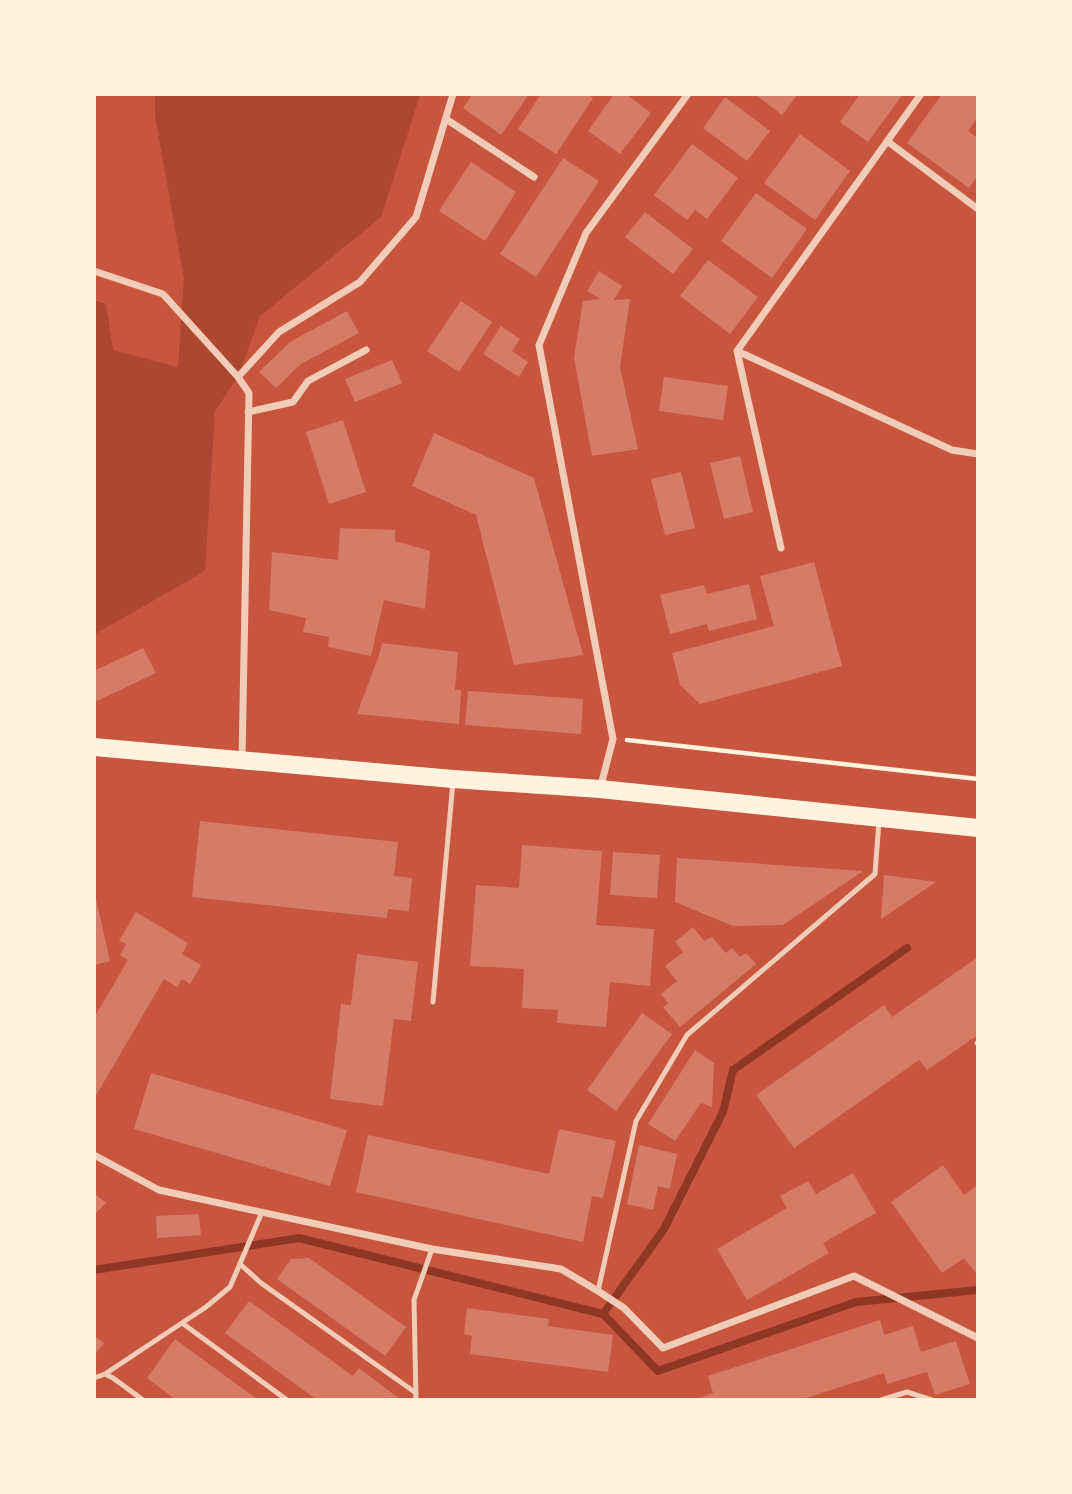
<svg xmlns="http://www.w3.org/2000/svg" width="1072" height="1494" font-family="'Noto Serif',serif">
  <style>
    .green { fill: #ae4732 }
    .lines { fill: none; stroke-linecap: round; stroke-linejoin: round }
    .stream { stroke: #8f3625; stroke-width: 8 }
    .building { fill: #d67c66 }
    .path { stroke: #fff3e0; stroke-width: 4.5 }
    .service { stroke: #f1ccb7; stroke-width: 5 }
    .minor { stroke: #f1ccb7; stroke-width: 7 }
    .primary { stroke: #fff3e0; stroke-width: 18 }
  </style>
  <rect width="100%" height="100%" fill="#c8553d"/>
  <path class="green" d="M155,95h265l-39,122 -121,99 -22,61 -23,34 -10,160 -110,63 -1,-334 12,4 7,46 65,17 6,-88 -29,-163z"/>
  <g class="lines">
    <path class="stream" d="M94,1270l205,-32 304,76 61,-85 59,-117 10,-42 174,-122
      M603,1314l55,57 198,-69 122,-12"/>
  </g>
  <path class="building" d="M473,94h56l-28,41 -38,-27z
    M541,94h46l6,4 -37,56 -38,-25z
    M614,94h12l25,19 -31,41 -32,-23z
    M755,94h43l-16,21z
    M860,94h43l-35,48 -28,-20z
    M942,94h36v23l-10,14 10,7v37l-9,13 -62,-45z
    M725,97l45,34 -23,30 -44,-33z
    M800,134l50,37 -35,49 -51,-37z
    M692,144l46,34 -31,41 -12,-9 -8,10 -33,-25z
    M563,158l36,23 -63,96 -36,-23z
    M471,162l45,30 -31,49 -46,-30z
    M756,193l51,36 -35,49 -51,-37z
    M645,212l48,37 -20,25 -48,-37z
    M708,260l50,37 -28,37 -50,-38z
    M599,271l23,15 -8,14 16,-1 -10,68 18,82 -46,7 -18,-98 9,-57 17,-2 -13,-8z
    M461,301l31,21 -33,50 -32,-21z
    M347,311l12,22 -58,31 -25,24 -17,-16 31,-30z
    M501,326l19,13 -8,12 16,11 -9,15 -36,-23z
    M392,360l10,23 -47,19 -10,-23z
    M664,377l64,9 -5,34 -64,-9z
    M343,420l23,72 -37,12 -23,-72z
    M434,433l100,45 49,177 -69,10 -38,-150 -64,-29z
    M740,456l13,56 -29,7 -14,-56z
    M681,472l14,56 -30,7 -14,-56z
    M340,528l55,2v11l35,10 -5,58 -41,-9 -13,56 -43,-9 1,-10 -26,-5 3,-14 -37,-8 3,-58 66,8z
    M814,562l28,104 -142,38 -20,-19 -8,-32 102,-27 -14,-50z
    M749,584l8,35 -48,12 -2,-7 -37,10 -10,-39 44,-10 3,9z
    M382,643l76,9 -3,38h6l-2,34 -102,-10 21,-56z
    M143,648l13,25 -59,28 -3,-5v-25z
    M468,691l115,8 -2,35 -116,-9z
    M200,821l198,21 -4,34 18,2 -3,33 -21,-2 -1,9 -195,-21z
    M522,845l80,6 -6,74 58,4 -4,57 -40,-4 -4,45 -49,-4 1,-13 -36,-2 2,-39 -54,-3 6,-81 43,3z
    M613,852l47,3 -3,43 -47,-3z
    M677,858l186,13 -80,54 -50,1 -58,-24z
    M884,875l52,7 -55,37z
    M94,890l16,71 -16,4z
    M136,912l52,31 -6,11 19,11 -11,19 -8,-5 -5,8 -13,-8 -70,120v-81l34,-58 -8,-5 6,-11 -7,-3z
    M693,927l11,14 8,-4 14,16 6,-5 8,9 6,-4 10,11 -76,63 -17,-20 5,-4 -7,-9 16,-13 -12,-15 18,-14 -8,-10z
    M357,954l61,8 -7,59 -17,-2 -11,87 -53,-7 11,-95 10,1z
    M978,957v78l-51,35 -8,-10 -125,88 -38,-53 128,-90 8,12z
    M642,1013l30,21 -56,77 -29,-21z
    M695,1050l19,13 -2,44 -11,-4 -26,38 -27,-17z
    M151,1073l196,57 -17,56 -196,-57z
    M559,1129l57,12 -13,57 -11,-2 -9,46 -227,-50 12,-57 181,39z
    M639,1145l38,9 -7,35 -12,-3 -5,24 -26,-6z
    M943,1165l21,30 14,-10v91l-14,-18 -22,15 -51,-71z
    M853,1173l23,40 -53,30 6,10 -82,47 -30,-51 70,-41 -7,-12 28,-15 8,13z
    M94,1193l12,10 -12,12z
    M199,1214l2,21 -44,3 -1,-22z
    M309,1258l97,69 -21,29 -108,-77 14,-20z
    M249,1301l104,75 6,-8 42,32h-84l-92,-67z
    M467,1308l82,11 -1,7 65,9 -5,37 -138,-18 2,-18 -8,-2z
    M880,1320l4,15 29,-9 8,26 35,-11 14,43 -35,11 -8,-23 -40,12 -3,-11 -84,27h-107l20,-7 -5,-17z
    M94,1336l10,7 -10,12z
    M175,1339l83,61h-82l-29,-22z"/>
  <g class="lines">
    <path class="path" d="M627,740l351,39"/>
    <path class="service" d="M433,1002l20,-220
      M977,1043h1
      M240,1264l21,19 155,110
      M598,1291l38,-170 51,-86 188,-161 4,-53
      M182,1323l105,77
      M105,1374l8,4 30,22
      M94,1378l11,-4 101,-67 24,-20 32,-75
      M416,1400l-2,-100 18,-51
      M881,1400l26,-8 25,8"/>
    <path class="minor" d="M446,119l88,58
      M887,141l91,68
      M94,271l69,23 75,83 11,16 -7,366
      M737,351l215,99 26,4
      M238,377l41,-45 81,-50 56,-65 37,-123
      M248,412l45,-10 15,-21 58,-31
      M781,548l-44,-197 184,-257
      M600,789l13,-50 -74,-394 47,-112 102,-139
      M94,1155l65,35 273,59 129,20 37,22 26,17 39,40 191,-72 124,62"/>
    <path class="primary" d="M94,747l359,32 147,10 378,39"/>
  </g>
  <rect width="1072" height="1494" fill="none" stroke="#fff3e0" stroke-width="192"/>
</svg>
